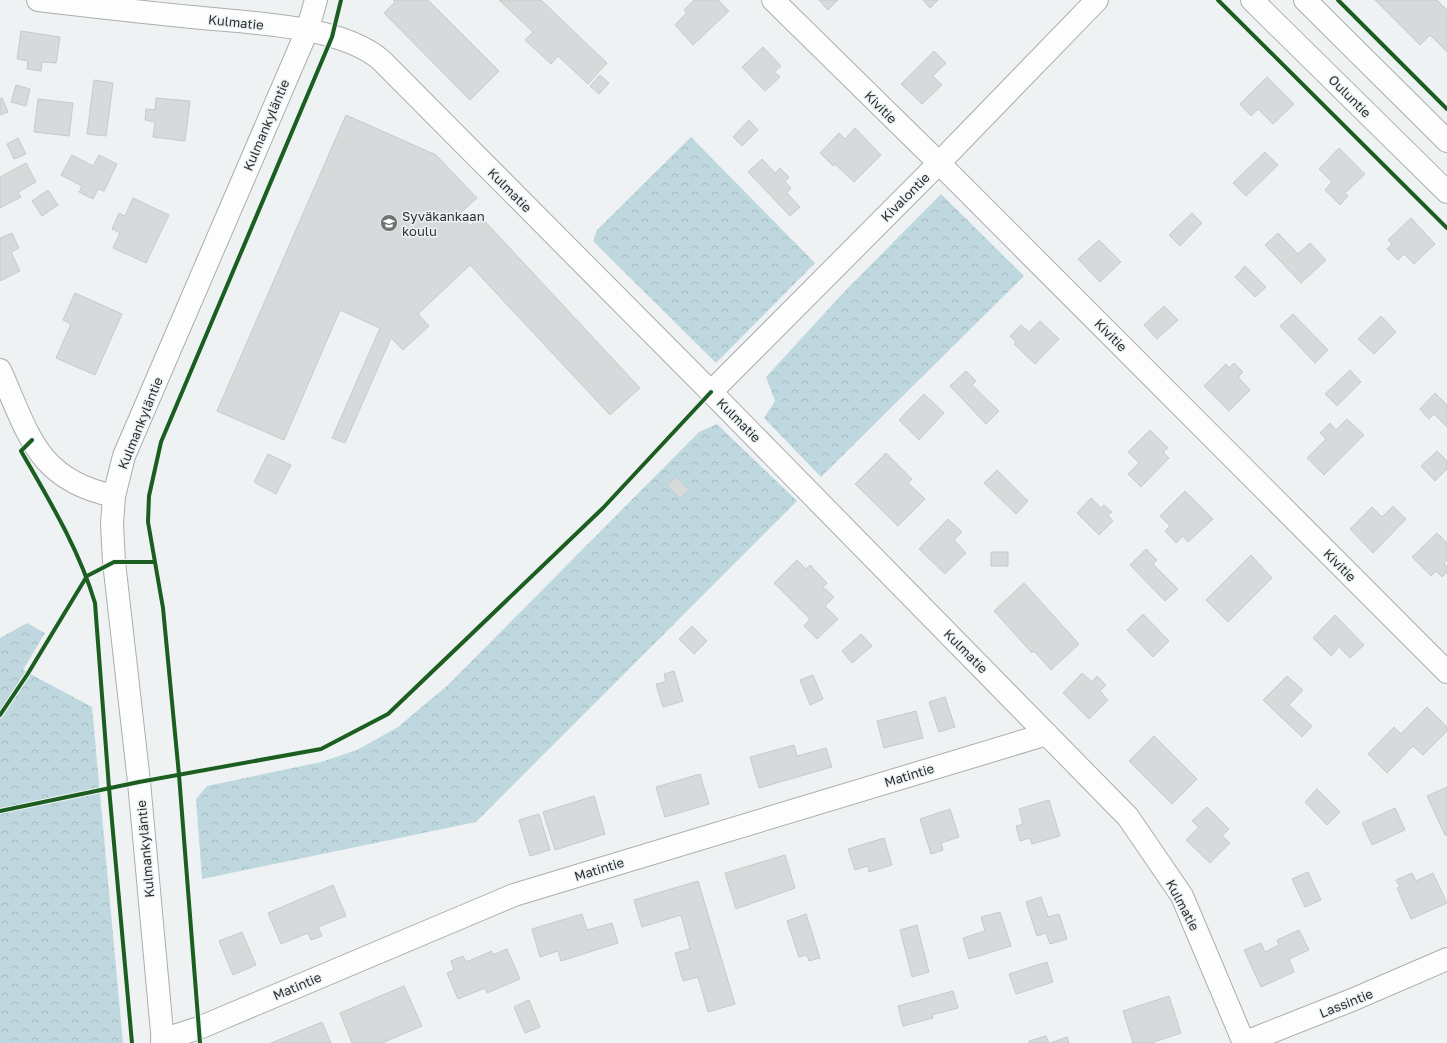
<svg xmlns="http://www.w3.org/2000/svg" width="1447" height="1043" font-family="'Golos Text',sans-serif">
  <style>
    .forest { fill: url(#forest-crowns) }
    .building { fill: #d7dada; stroke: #c7cacb }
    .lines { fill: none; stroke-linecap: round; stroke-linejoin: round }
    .minor-casing { stroke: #abadae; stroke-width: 24 }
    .tertiary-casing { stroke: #abadae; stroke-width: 24 }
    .secondary-casing { stroke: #abadae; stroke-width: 24 }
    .minor { stroke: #fdfdfd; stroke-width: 22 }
    .tertiary { stroke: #fdfdfd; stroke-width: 22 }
    .secondary { stroke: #fdfdfd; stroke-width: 22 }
    .cycleway-casing { stroke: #edf3f5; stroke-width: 6 }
    .cycleway { stroke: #1b5e20; stroke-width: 4 }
    .labels { text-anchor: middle; stroke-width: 3; stroke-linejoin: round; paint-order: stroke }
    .street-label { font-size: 13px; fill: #2c2f2f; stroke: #edf3f5 }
    .poi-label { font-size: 13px; fill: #2c2f2f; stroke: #edf3f5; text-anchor: start }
  </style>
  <defs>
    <pattern id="forest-crowns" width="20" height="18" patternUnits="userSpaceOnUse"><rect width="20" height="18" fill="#bfd8e0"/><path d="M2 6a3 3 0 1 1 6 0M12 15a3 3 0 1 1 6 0" fill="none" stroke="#a4bac0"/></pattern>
  </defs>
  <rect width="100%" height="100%" fill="#eff2f3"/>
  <path class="forest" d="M691,137l124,126 -99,100 -123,-122 4,-11z
    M941,194l83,82 -203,201 -57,-59 11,-17 -9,-24 78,-85z
    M717,424l80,77 -321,321 -274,57 -6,-80 11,-13 114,-24 36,-12 41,-23 50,-42 251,-253z
    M27,623l18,10 -22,37 69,37 31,336h-123v-405z"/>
  <path class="building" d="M393,0h35l71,71 -29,29 -86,-87 11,-11z
    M499,0h42l66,63 -19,21 -30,-28 -7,8 -26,-24 8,-8z
    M694,0h24l11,11 -36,34 -18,-20 12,-13 -3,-2z
    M819,0h19l-10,10z
    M923,0h15l-8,8z
    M1375,0h62l10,10v42l-17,-17 -10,10z
    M21,31l39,6 -4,26 -14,-1 -1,9 -14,-2 1,-8 -11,-2z
    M763,47l18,19 -6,6 5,5 -15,14 -23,-24z
    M934,51l12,12 -13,13 9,9 -20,19 -21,-20z
    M600,75l9,8 -10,11 -9,-8z
    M1267,77l27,27 -21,20 -15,-15 -7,7 -11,-12z
    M94,80l19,3 -7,53 -19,-2z
    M16,85l14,4 -4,17 -15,-4z
    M2,98l6,14 -8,3v-16z
    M156,98l34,3 -5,40 -32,-4 2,-15 -10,-2 1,-11 9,1z
    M38,99l35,4 -4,33 -35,-4z
    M346,115l90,40 41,43 -18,16 11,12 10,-10 160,172 -30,27 -140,-150 -52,49 11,12 -26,24 -12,-12 -46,105 -13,-5 48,-110 -40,-18 -56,130 -67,-29z
    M749,120l9,10 -16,16 -9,-9z
    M855,128l26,27 -27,27 -19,-18 -2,2 -13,-13 19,-20 6,6z
    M18,138l8,16 -12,5 -7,-15z
    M1339,148l26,26 -20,19 3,3 -8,9 -15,-15 7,-8 -13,-13z
    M1265,152l13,13 -32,31 -13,-13z
    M72,155l21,11 6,-11 18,9 -13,27 -6,-2 -5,10 -14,-7 3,-6 -21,-11z
    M762,159l13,14 5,-5 9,9 -4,5 6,6 -4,5 13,14 -10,9 -42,-44z
    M26,163l10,19 -18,10 3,5 -21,11v-31z
    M48,190l10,15 -16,11 -10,-15z
    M133,198l36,17 -23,48 -33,-15 7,-15 -8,-4 7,-16 6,3z
    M1192,213l10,10 -22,23 -11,-11z
    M1411,218l24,26 -21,20 -10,-10 -6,6 -11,-11 5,-5 -4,-4z
    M12,233l7,15 -8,4 9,19 -20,10v-43z
    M1278,233l20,21 12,-11 16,17 -25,23 -36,-38z
    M1099,240l22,22 -21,20 -22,-23z
    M1245,266l21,21 -11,10 -20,-20z
    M75,293l47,21 -27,61 -39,-17 15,-34 -8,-4z
    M1164,306l14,14 -21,19 -13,-14z
    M1293,314l35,36 -13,13 -35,-37z
    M1381,316l15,16 -22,22 -16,-15z
    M1040,321l19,18 -24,25 -21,-20 2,-2 -6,-6 11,-11 8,7z
    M1234,363l9,9 -5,5 12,13 -21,21 -25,-25 22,-22 3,4z
    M1350,370l11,12 -24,24 -12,-12z
    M966,371l10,10 -4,4 27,26 -13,13 -36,-38z
    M1435,393l12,12v22l-13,-13 -5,5 -9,-10z
    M924,394l20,19 -25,27 -20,-20z
    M1347,419l17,16 -40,40 -17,-17 19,-19 -6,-6 10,-10 6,7z
    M1150,430l18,18 -5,4 6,6 -28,29 -13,-13 11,-11 -11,-11z
    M1437,451l10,10v8l-12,12 -14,-15z
    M886,453l26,26 -4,4 17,16 -27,27 -43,-42z
    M268,454l23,11 -15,29 -22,-12z
    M997,470l31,31 -12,13 -32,-31z
    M676,477l13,13 -9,8 -13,-13z
    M1185,491l28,28 -25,23 -5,-6 -7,7 -11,-12 5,-5 -10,-10z
    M1091,498l10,10 3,-3 8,7 -4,3 5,6 -14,14 -22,-22z
    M1393,506l13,13 -33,34 -23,-24 22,-22 10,10z
    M948,519l14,13 -8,8 12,13 -21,21 -26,-25z
    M1437,533l10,10v17l-3,3 3,4v5l-5,5 -6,-6 -5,5 -19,-19z
    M1146,549l11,11 -4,4 25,25 -13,12 -35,-36z
    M991,552h17v14h-17z
    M1251,555l21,23 -44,44 -22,-22z
    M797,560l9,9 4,-4 17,18 -4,4 11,10 -9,9 13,13 -21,20 -13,-13 6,-7 -36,-36z
    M1024,583l55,61 -28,26 -17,-19 -2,2 -38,-42z
    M1143,614l26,27 -16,16 -26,-27z
    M1335,615l29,30 -14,13 -11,-11 -8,9 -18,-18z
    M692,626l15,15 -13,13 -15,-15z
    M861,634l11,12 -20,17 -10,-12z
    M674,671l9,30 -20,6 -7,-23 10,-2 -2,-8z
    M1082,673l10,9 5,-6 9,9 -6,6 8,9 -19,19 -26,-26z
    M813,675l10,24 -13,6 -10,-25z
    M1287,676l16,14 -14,15 23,21 -10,11 -39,-37z
    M945,697l10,30 -16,5 -10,-30z
    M1427,707l20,20v4l-24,24 -10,-9 -26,27 -19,-19 26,-27 7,7z
    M916,711l7,27 -39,10 -7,-27z
    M1154,736l43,43 -25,25 -43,-43z
    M794,745l3,11 29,-8 6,19 -73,21 -9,-31z
    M700,774l9,30 -44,13 -9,-30z
    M1447,787v48h-2l-18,-39z
    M1317,789l23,23 -13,13 -22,-23z
    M594,796l11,38 -50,16 -12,-38z
    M1049,800l11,36 -28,8 -2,-6 -10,3 -4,-15 7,-2 -4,-15z
    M1207,807l22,22 -7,7 8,7 -20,20 -24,-23 13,-13 -7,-6z
    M1395,808l10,22 -33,15 -10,-22z
    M950,809l9,28 -18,6 2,7 -12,4 -11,-35z
    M539,814l11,36 -20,6 -11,-36z
    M884,838l8,27 -23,7 -1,-6 -13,4 -7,-21z
    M785,855l10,33 -59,21 -11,-36z
    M1308,872l13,28 -16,7 -13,-28z
    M1412,873l4,8 17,-8 14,30 -36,16 -14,-31 3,-1 -4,-7z
    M698,881l37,123 -27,8 -10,-35 -15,4 -8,-28 15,-4 -9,-34 -39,12 -8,-27z
    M333,885l13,31 -28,11 4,9 -11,4 -3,-7 -27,11 -13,-31z
    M1041,897l7,20 11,-3 8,25 -17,5 -4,-11 -9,3 -11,-34z
    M1000,912l11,34 -42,13 -6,-21 22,-7 -4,-14z
    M582,914l5,16 25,-7 6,20 -57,18 -3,-10 -18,6 -8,-28z
    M806,914l14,44 -11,3 -2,-6 -8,2 -12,-36z
    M917,925l12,47 -17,5 -12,-47z
    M1299,930l10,20 -20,9 5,13 -33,15 -17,-37 17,-7 4,9 14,-7 -2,-5z
    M242,932l14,33 -23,10 -14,-34z
    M507,949l13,30 -33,14 -2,-5 -27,11 -11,-26 7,-3 -3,-9 12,-5 3,6 26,-11v4z
    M1047,962l6,20 -37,12 -7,-20z
    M404,986l18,40 -40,17h-30l-12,-30z
    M953,991l5,17 -26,7 1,3 -30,8 -5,-20z
    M1169,996l12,37 -30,10h-18l-10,-32z
    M529,1000l11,27 -15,6 -11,-26z
    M322,1022l9,21h-60z
    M1046,1036l3,7h-20v-2z
    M1067,1037l2,6h-19z"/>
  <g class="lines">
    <defs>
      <path id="minor" d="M38,0c51,6 103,12 154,17 54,6 147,7 189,43l330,332 417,425 54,79 62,147
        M773,0l166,163 508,509
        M0,370c29,65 37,110 114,126
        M711,392l228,-229 158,-163
        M162,1040l37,-12 315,-133 533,-161
        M1243,1043l109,-43 95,-41"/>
      <path id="tertiary" d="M163,1043l-24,-261 -25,-220 -2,-38 2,-28 10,-40 183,-425 9,-31"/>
      <path id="secondary" d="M1252,0l195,192
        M1305,0l142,141"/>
    </defs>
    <use href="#minor" class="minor-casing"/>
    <use href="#tertiary" class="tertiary-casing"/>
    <use href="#secondary" class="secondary-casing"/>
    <use href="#minor" class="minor"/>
    <use href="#tertiary" class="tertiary"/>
    <use href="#secondary" class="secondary"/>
    <defs>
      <path id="cycleway" d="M1218,0l229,228
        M1338,0l109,109
        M32,440l-11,11c28,49 58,98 74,152l14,185 23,255
        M0,715l27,-40 60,-99 27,-14h41
        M0,811l139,-29 182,-33 67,-35 215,-206 108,-116
        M200,1043l-21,-268 -16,-167 -15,-86 1,-26 12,-54 171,-405 9,-37"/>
    </defs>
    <use href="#cycleway" class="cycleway-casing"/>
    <use href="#cycleway" class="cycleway"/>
  </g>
  <defs>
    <symbol id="school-disc" viewBox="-11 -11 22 22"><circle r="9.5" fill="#707374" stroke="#edf3f5"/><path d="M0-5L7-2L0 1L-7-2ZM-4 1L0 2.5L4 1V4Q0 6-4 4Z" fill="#fff"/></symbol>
  </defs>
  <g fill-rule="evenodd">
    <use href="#school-disc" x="379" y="213" width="20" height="20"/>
  </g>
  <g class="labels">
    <g class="street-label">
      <text transform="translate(236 22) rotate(6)" y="5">Kulmatie</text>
      <text transform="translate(1350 96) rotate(45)" y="5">Ouluntie</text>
      <text transform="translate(881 107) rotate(45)" y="5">Kivitie</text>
      <text transform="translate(266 125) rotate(-67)" y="5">Kulmankyläntie</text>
      <text transform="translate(510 190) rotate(45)" y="5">Kulmatie</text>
      <text transform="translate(905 197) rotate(-45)" y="5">Kivalontie</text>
      <text transform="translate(1111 335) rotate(45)" y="5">Kivitie</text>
      <text transform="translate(739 420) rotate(45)" y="5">Kulmatie</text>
      <text transform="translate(140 423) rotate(-68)" y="5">Kulmankyläntie</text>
      <text transform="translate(1340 565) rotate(45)" y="5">Kivitie</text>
      <text transform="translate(966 651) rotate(45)" y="5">Kulmatie</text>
      <text transform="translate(909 775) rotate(-17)" y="5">Matintie</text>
      <text transform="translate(145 849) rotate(-95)" y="5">Kulmankyläntie</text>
      <text transform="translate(599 869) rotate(-17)" y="5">Matintie</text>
      <text transform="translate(1183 905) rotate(62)" y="5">Kulmatie</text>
      <text transform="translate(297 986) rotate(-23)" y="5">Matintie</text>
      <text transform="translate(1346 1003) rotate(-22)" y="5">Lassintie</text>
    </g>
    <g class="poi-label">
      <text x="402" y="221">Syväkankaan<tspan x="402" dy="15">koulu</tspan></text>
    </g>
  </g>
</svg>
